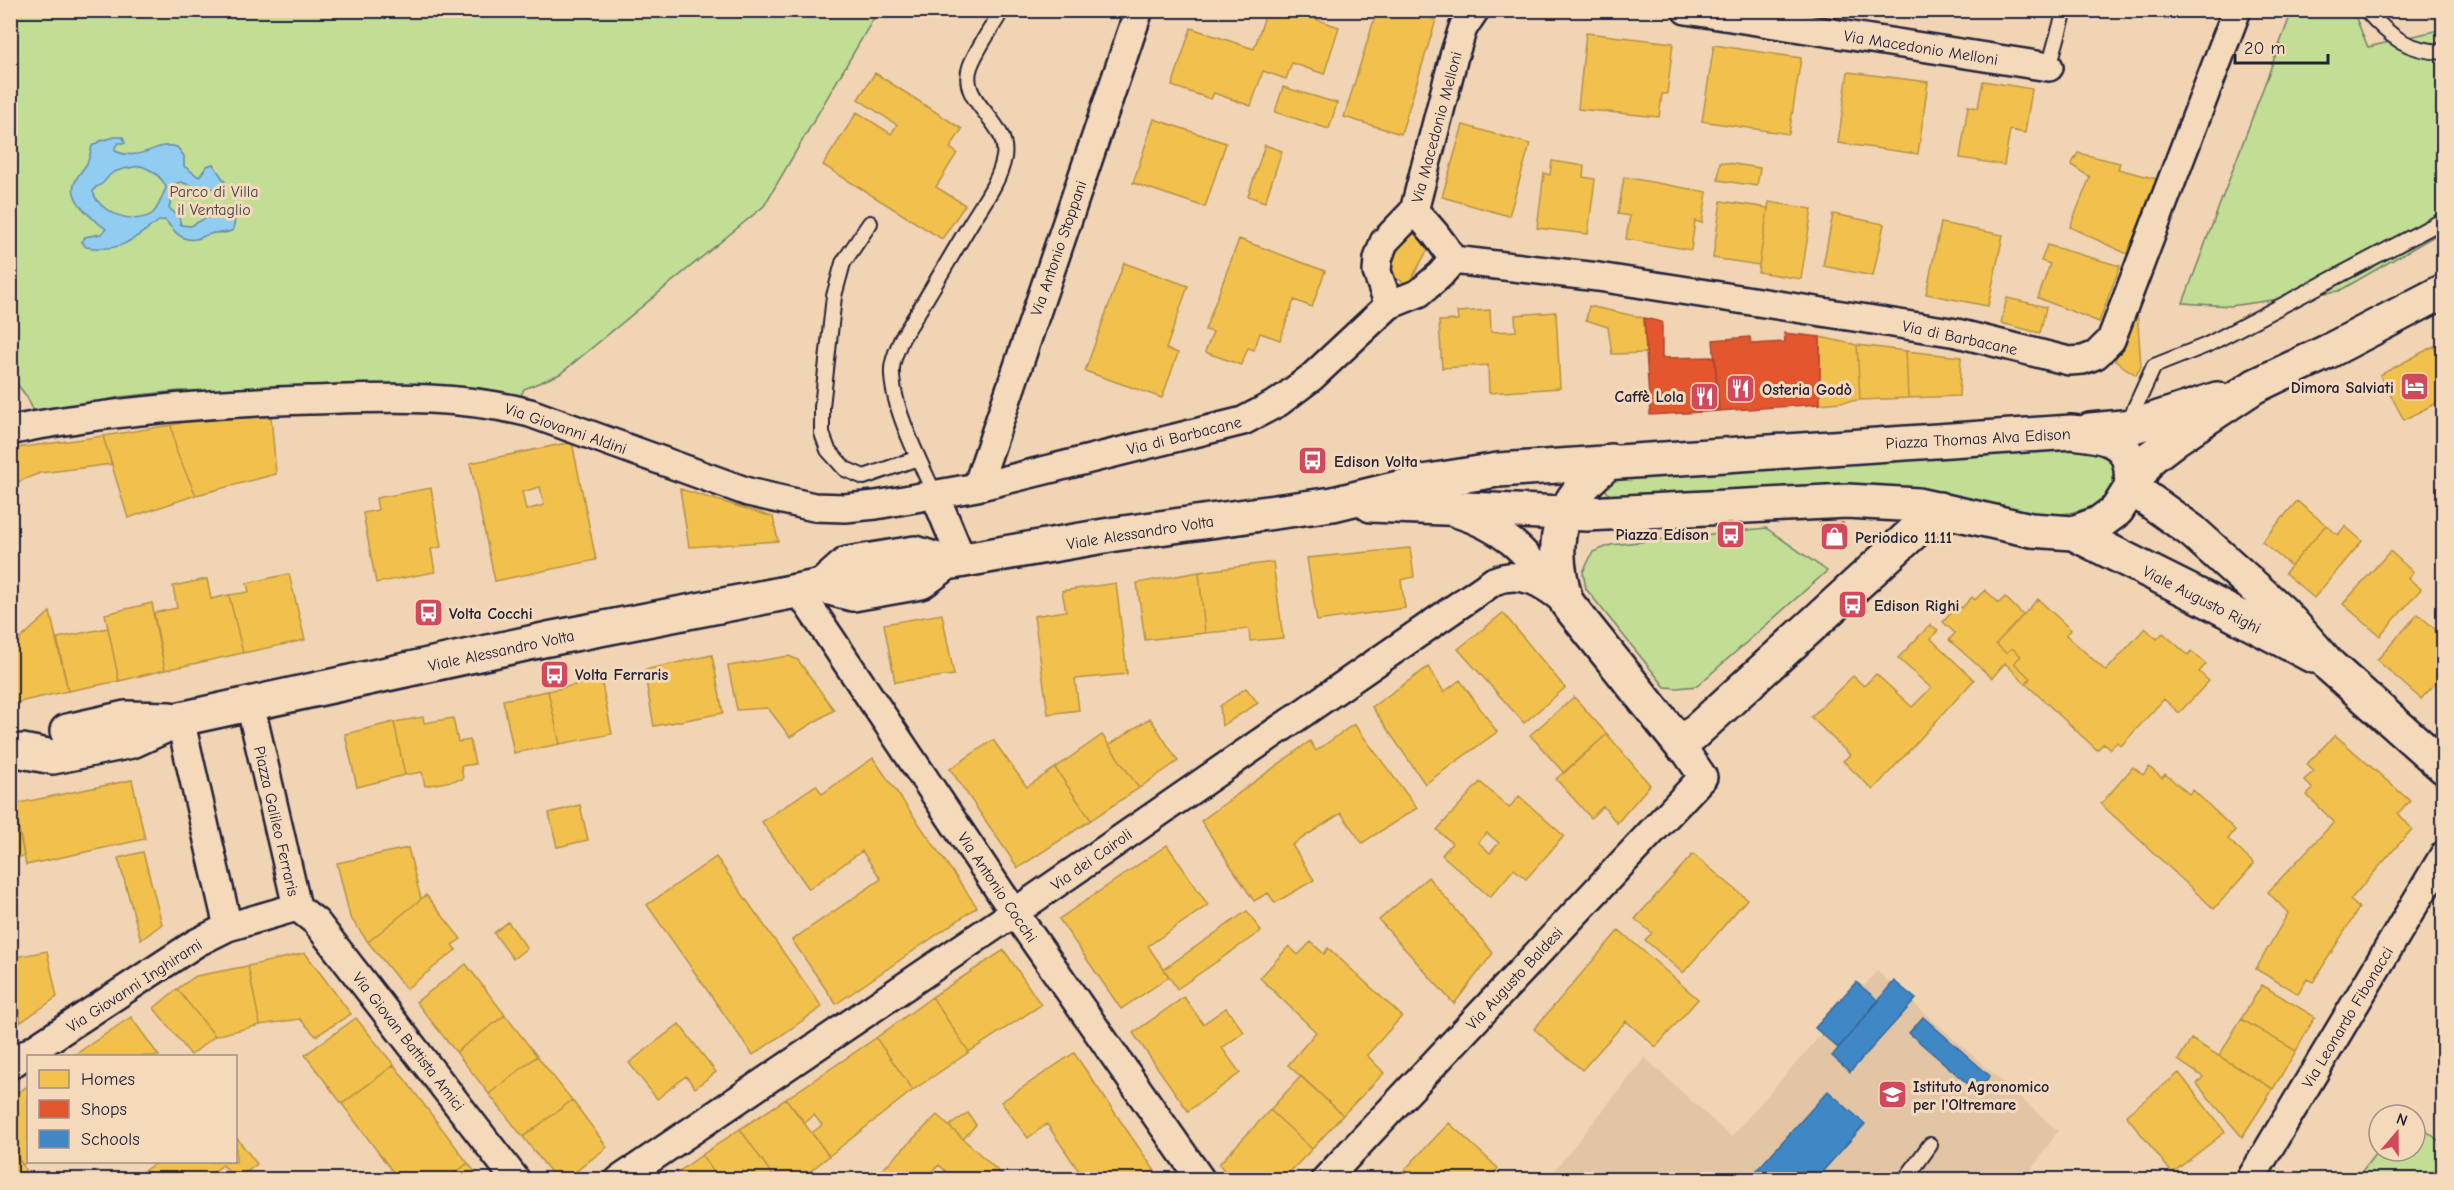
<svg xmlns="http://www.w3.org/2000/svg" width="2454" height="1190" font-family="'Comic Neue',sans-serif">
  <style>
    .built { fill: #e1c5a4 }
    .green { fill: #c2dd94; stroke: #728068; stroke-width: 1.5 }
    .water { fill: #91cdf1; stroke: #6589a8; stroke-width: 1.5; fill-rule: evenodd }
    .homes { fill: #f2c14e; stroke: #b49148; stroke-width: 1.5; fill-rule: evenodd }
    .shops { fill: #e4572e; stroke: #aa4732; stroke-width: 1.5 }
    .schools { fill: #3f88c5; stroke: #36699c; stroke-width: 1.5 }
    .lines { fill: none; stroke-linecap: round; stroke-linejoin: round }
    .service-casing { stroke: #22223b; stroke-width: 18 }
    .minor-casing { stroke: #22223b; stroke-width: 32 }
    .secondary-casing { stroke: #22223b; stroke-width: 38 }
    .service { stroke: #f5d9bb; stroke-width: 14 }
    .minor { stroke: #f5d9bb; stroke-width: 27 }
    .secondary { stroke: #f5d9bb; stroke-width: 33 }
    .labels { text-anchor: middle; stroke-width: 6; stroke-linejoin: round; paint-order: stroke }
    .street-label { font-size: 16px; fill: #22223b; stroke: #f5d9bb }
    .park-label { font-size: 16px; fill: #42474d; stroke: #f5d9bb }
    .poi-label { font-size: 16px; font-weight: bold; fill: #22223b; stroke: #f5d9bb; text-anchor: start }
  </style>
  <rect width="100%" height="100%" fill="#f1d4b3"/>
  <filter id="ink" filterUnits="userSpaceOnUse"><feTurbulence type="fractalNoise" baseFrequency=".0167" numOctaves="2"/><feDisplacementMap in="SourceGraphic" scale="12" xChannelSelector="R" yChannelSelector="G"/><feConvolveMatrix kernelMatrix="1 2 1 2 8 2 1 2 1" color-interpolation-filters="sRGB"/></filter>
  <g filter="url(#ink)">
    <path class="built" d="M1877,971l181,160 -33,48 -478,1 98,-122 86,79z"/>
    <path class="green" d="M11,11h867l-114,195 -204,168 -36,15 -4,9 -123,-11 -218,4 -60,6 -82,21 -10,-21 -16,-21z
      M2292,11h61l15,36 75,-18v202l-104,60 -109,15 -47,-3z
      M2078,443l30,10c23,48 -22,59 -60,63l-437,-19 -7,-9 2,-11z
      M1766,528l61,43 -130,115 -20,2 -12,-1 -79,-98 -3,-17 10,-20 18,-7z
      M2415,1122l28,22v35h-87l23,-30v2h36z"/>
    <path class="water" d="M115,137h8l2,6h-7l-3,4v4c26,12 42,-11 62,-4l7,9v10l15,11 8,-11 6,-2 12,18 -2,9 -7,-3 -12,2 -23,-8 -6,2 -6,24 10,9 2,8 10,1 20,-11 10,2 5,-3 6,1 3,5 -2,10c-8,5 -15,1 -23,4 -5,1 -9,4 -14,5 -16,3 -22,-9 -31,-19l-6,1c-27,18 -37,32 -73,26l-4,-5 3,-5 16,-3 5,-5c-12,-9 -36,-27 -32,-44 2,-9 8,-14 12,-20 4,-6 4,-13 6,-19l8,-5zM141,166c12,4 20,10 25,21 -3,8 -7,20 -13,26 -18,14 -56,-1 -60,-22l3,-4c8,-2 9,-8 15,-13 9,-6 20,-6 30,-8z"/>
    <path class="homes" d="M1267,10h22l50,17 -15,47 -32,-11 -6,16 -23,-8 -12,35 -37,-13 -3,6 -39,-13 19,-58 63,21z
      M1377,10h28l31,10 -35,114 -57,-17z
      M1586,33l87,10 -6,51h-5l-3,23 -81,-8z
      M1714,45l87,13 -12,76 -87,-13z
      M1848,72l80,10 -10,72 -80,-11z
      M875,73l87,56 -12,19 7,5 -21,34 29,18 -23,34 -119,-74 34,-53 34,22 6,-9 -39,-26z
      M1983,81l49,8 -7,44 -15,-3 -6,35 -44,-7 8,-52 10,2z
      M1283,87l54,16 -8,26 -54,-17z
      M1154,119l72,24 -21,64 -72,-24z
      M1463,125l67,19 -21,72 -67,-19z
      M1265,145l17,6 -17,51 -17,-6z
      M2078,153l42,10 -2,6 39,10 -30,75 -57,-27 20,-50 -19,-12z
      M1552,161l32,5 -1,11 12,2 -7,55 -51,-6 7,-55 6,2z
      M1720,162l40,6 -3,18 -39,-6z
      M1624,177l83,15 -5,31 -7,-2 -4,29 -65,-11 4,-23 -12,-2z
      M1721,201l47,7 -9,57 -46,-7z
      M1769,202l43,7 -11,70 -43,-7z
      M1833,214l51,10 -11,52 -50,-10z
      M1941,223l62,12 -15,71 -62,-12z
      M1409,229l23,13 -24,43 -22,-13z
      M1239,239l86,32 -13,36 -18,-7 -14,40 -20,-7 -6,17 -6,-2 -7,17 -36,-13 8,-20 -8,-2z
      M2047,245l73,21 -21,56 -61,-24 12,-34 -9,-3z
      M1124,263l64,23 -22,63 12,4 -16,45 -77,-27z
      M2007,298l39,9 -6,26 -39,-10z
      M1589,306l55,12 2,35 -34,1 -4,-27 -22,-7z
      M1490,310l1,22 25,-1 -1,-16 41,-3 4,76 -71,5 -1,-28 -46,3 -3,-47 19,-1 -1,-8z
      M2137,310l4,57 -5,8 -21,-14z
      M1820,337l37,8 3,55 -40,4z
      M1857,345l49,6 2,47 -48,2z
      M2434,346l10,17v36l-40,21 -24,-45z
      M1906,351l55,6 -2,39 -51,2z
      M220,415l51,1 5,58 -80,21 -19,-42 -6,-28z
      M171,425l6,28 19,42 -68,23 -25,-82z
      M103,436l9,28 -72,9 -30,12v-36z
      M572,442l24,118 -101,21 -25,-118zM540,487l4,18 -18,5 -4,-18z
      M431,488l10,59 -10,2 4,23 -59,11 -13,-70 15,-3 -2,-12z
      M680,489l93,28 5,24 -89,6z
      M2297,501l29,24 -35,41 -29,-24z
      M2326,525l12,10 7,-9 17,15 -48,57 -29,-25z
      M1410,548l4,29 -13,3 4,28 -88,13 -10,-63z
      M2390,551l23,21 -5,6 13,11 -41,47 -37,-32z
      M1273,562l10,76 -33,3 -1,-12 -44,4 -6,-61z
      M1199,572l6,61 -60,7 -8,-57z
      M289,574l16,66 -62,13 -14,-58 20,-3 -2,-9z
      M207,579l4,20 18,-4 14,58 -78,17 -12,-57 24,-5 -4,-22z
      M1116,583l11,91 -52,5 4,31 -31,4 -14,-98 32,-5 -4,-20z
      M1985,590l14,13 6,-6 18,18 -27,29 10,9 6,-5 9,8 -7,7 16,15 -4,6 -21,-21 -13,15 -43,-38 6,-7 -12,-11 15,-17 4,3 10,-11 3,3z
      M2038,599l33,31 -5,5 40,36 39,-43 12,11 6,-6 25,22 3,-4 15,13 -7,8 10,9 -30,32 -15,-14 -43,47 -4,-4 -7,7 -6,-6 -7,7 -71,-66 4,-6 -16,-15 7,-7 -9,-8 -6,5 -10,-9z
      M152,603l13,67 -46,11 -14,-67z
      M50,612l18,79 -58,13v-56z
      M1503,613l62,75 -41,35 -66,-74z
      M942,614l12,61 -59,7 -11,-58z
      M2418,614l26,23v37l-23,25 -44,-39z
      M1930,625l8,5 -7,9 43,41 -101,110 -30,-29 7,-6 -39,-38 42,-41 11,10 12,-12 36,33 19,-19 -33,-30z
      M108,628l11,53 -51,10 -11,-53z
      M712,655l11,58 -69,13 -10,-56z
      M789,656l9,4 36,50 -44,27 -22,-29 -31,2 -9,-44z
      M1428,667l16,25 16,-12 37,52 -72,52 -53,-77z
      M601,679l11,55 -52,10 -12,-53z
      M1246,688l12,15 -36,23 -2,-20z
      M548,691l12,53 -46,9 -11,-53z
      M1574,697l33,37 -43,39 -34,-38z
      M423,717l1,6 29,-5 5,24 12,-2 5,24 -14,2 2,13 -38,7 -3,-14 -17,3 -11,-53z
      M1150,718l28,43 -39,27 -30,-43z
      M394,722l11,53 -48,12 -12,-53z
      M1354,724l63,84 -55,35 -21,-30 -49,32 22,35 -39,23 -7,-10 -14,8 -53,-80 109,-80 6,10z
      M1607,734l43,51 -33,38 -14,-17 -12,12 -35,-39z
      M1102,735l37,53 -48,32 -36,-52z
      M2335,735l75,66 -12,12 14,16 -62,71 9,8 -46,74 -6,-3 -9,15 -42,-25 32,-56 -20,-21 66,-70 -27,-27 6,-6 -9,-9 10,-9 -8,-6z
      M993,740l34,47 28,-19 36,52 -73,48 -68,-99z
      M873,758l104,149 -141,97 -44,-64 89,-61 -19,-28 -53,38 -47,-67 54,-37 6,9z
      M2133,767l10,8 6,-8 13,11 3,-4 24,20 4,-4 42,40 -7,9 26,25 -40,45 -113,-105z
      M132,780l13,59 -119,26 -12,-61z
      M1480,782l29,26 10,-12 45,40 -38,43 -12,-10 -24,28 -48,-42 10,-12 -15,-13zM1487,833l12,10 -9,10 -12,-11z
      M14,804l10,52 -14,3v-54z
      M580,805l8,35 -31,7 -8,-34z
      M1167,845l41,60 -60,41 21,31 -48,32 -62,-90z
      M408,848l13,51 -53,43 -18,-25 -13,-54z
      M143,852l19,72 -21,16 -23,-82z
      M1693,854l54,45 -64,74 -38,-33 7,-7 -17,-14z
      M716,857l106,150 -69,48 -106,-150z
      M1428,877l65,76 -39,51 -75,-84z
      M426,895l35,44 -9,6 4,5 -50,39 -38,-47z
      M1247,911l14,20 -84,58 -13,-20z
      M508,922l19,26 -14,11 -19,-26z
      M1619,930l79,69 -42,48 -30,-26 -44,49 -48,-41z
      M1311,942l13,12 4,-6 74,68 -35,39 17,18 -41,42 -55,-50 28,-33 -56,-54 29,-32 9,9z
      M1004,950l37,55 -72,47 -37,-55z
      M47,951l10,46 -36,25 -11,-51v-13z
      M305,953l46,61 -35,22 -16,-17 -40,6 -12,-59z
      M466,964l39,51 -49,37 -40,-50z
      M248,966l12,59 -45,11 -38,-47 19,-13z
      M10,971l11,51 -11,7z
      M2262,985l53,32 -19,34 -55,-32z
      M177,989l38,47 -24,19 -37,-47z
      M932,997l37,55 -56,38 -37,-52z
      M1184,997l19,27 23,-16 18,24 -22,16 18,25 -52,38 -55,-78z
      M505,1015l32,41 -48,38 -33,-42z
      M131,1017l28,39h-86z
      M356,1018l38,47 -52,39 -37,-49z
      M2241,1019l55,32 -23,38 -54,-33z
      M679,1024l37,48 -21,16 -9,-12 -29,23 -28,-36z
      M876,1038l37,52 -84,66 -17,-23 10,-8 -8,-10 -9,8 -19,-24z
      M2191,1039l82,50 -31,48 -45,-53 6,-7 -25,-17z
      M1074,1053l87,127h-76l-38,-56 -19,14 -27,-36z
      M537,1056l35,44 -49,37 -34,-43z
      M394,1065l74,98 -22,17h-47l-57,-76z
      M2179,1073l46,59 -53,41 -46,-58z
      M1301,1076l42,39 -31,34 -42,-39z
      M28,1086v75l-6,4 -12,-18v-49z
      M786,1099l43,57 -30,24h-23l-36,-51z
      M572,1100l35,47 -42,33h-8l-34,-43z
      M1270,1110l42,39 -30,31h-50l-13,-16z
      M968,1113l8,12 -13,14 -14,-13z
      M937,1115l12,11 59,54h-53l-16,-15 -15,15h-52z
      M1449,1123l49,45 -11,12h-92z
      M740,1129l36,51h-57l-17,-25z
      M236,1137l21,27 -21,16 -13,-15 -20,15h-73l27,-18h79z
      M10,1147l16,23 -14,10h-2z
      M702,1155l17,25h-52z
      M468,1163l13,17h-35z"/>
    <path class="shops" d="M1644,318l18,4v36l53,-1 4,54 -69,4z
      M1784,333l36,4v67l-101,7 -6,-71 37,-3 1,7 34,-2z
      M1843,523l3,25 -21,3 -4,-26z"/>
    <path class="schools" d="M1894,981l22,18 -66,73 -18,-16z
      M1856,982l23,19 -41,47 -23,-20z
      M1923,1017l67,59 -14,15 -67,-58z
      M1828,1091l37,33 -44,49 6,7h-79z"/>
    <g class="lines">
      <defs>
        <path id="service" d="M2366,10c23,26 41,41 78,42
          M2049,67l16,-57
          M870,223l-27,40 -9,33 -12,111v26l6,17 17,19 19,8 54,-19
          M2128,423l26,-57 53,-21 237,-125
          M935,495c-15,-33 -45,-91 -43,-127 1,-11 6,-20 10,-30 24,-38 46,-77 69,-115 12,-20 29,-42 33,-66 6,-37 -46,-53 -34,-90 7,-19 22,-39 32,-57
          M1905,1180l25,-35"/>
        <path id="minor" d="M1686,10l363,57
          M1414,211c16,15 28,30 39,49
          M1453,260l145,17 359,56 112,28 14,-1 13,-5 15,-15 126,-330
          M1389,305l-12,-33 1,-13 6,-17 30,-31 40,-155 9,-28 12,-18
          M10,431c27,-7 54,-10 81,-14 73,-10 144,-15 218,-17 76,-2 146,-6 221,13l218,79 66,15 31,1 31,-3 101,-18 266,-66 36,-19 33,-25 77,-72 30,-12 21,-18 13,-15
          M977,487l162,-477
          M935,495l27,65
          M1456,513c48,15 68,37 98,75
          M799,591l202,302 200,287
          M180,719l48,208 69,-20 -47,-203
          M297,907l19,15 200,258
          M10,1065l186,-122 32,-16
          M619,1180l396,-268 479,-331c29,-12 51,4 73,22
          M1325,1180l378,-403 -22,-32
          M2250,1180l194,-325"/>
        <path id="secondary" d="M2090,430l44,-4 83,-27
          M1611,461c-53,39 -64,80 -44,142l114,142 258,-236
          M2132,488l60,43 90,81 48,54 114,101
          M1371,505l216,9 260,-13 71,4 113,25 42,3 25,-9 19,-14 33,-52 25,-19 80,-53 72,-34 117,-61
          M2073,533l130,65 110,58
          M822,586l25,-22 68,-11 32,10
          M67,731l58,-13 45,1
          M22,751l31,6 79,-16 48,-22 368,-80 274,-53 31,8 68,-12 26,-19 169,-29 217,-30 90,-22 75,-12 574,-38c23,3 53,4 58,32 2,7 1,16 2,24"/>
      </defs>
      <use href="#service" class="service-casing"/>
      <use href="#minor" class="minor-casing"/>
      <use href="#secondary" class="secondary-casing"/>
      <use href="#service" class="service"/>
      <use href="#minor" class="minor"/>
      <use href="#secondary" class="secondary"/>
    </g>
  </g>
  <defs>
    <symbol id="hotel-square" viewBox="-11 -11 22 22"><rect x="-9" y="-9" width="18" height="18" rx="4" fill="#d1495b" stroke="#f5d9bb"/><path d="M-6-4.5h1.5V1H6V5H4.5V3h-9V5H-6ZM-4 0a1.8 1.8 0 1 1 3.6 0ZM.5 0V-2.5h3Q6-2.5 6 0Z" fill="#fff"/></symbol>
    <symbol id="restaurant-square" viewBox="-11 -11 22 22"><rect x="-9" y="-9" width="18" height="18" rx="4" fill="#d1495b" stroke="#f5d9bb"/><path d="M-5-6h1v4h1v-4h1v4h1v-4h1v5L-1.5 .5V6h-2V.5L-5-1ZM5-6V6H3V1.5H1.5Q1.5-4 5-6Z" fill="#fff"/></symbol>
    <symbol id="bus-square" viewBox="-11 -11 22 22"><rect x="-9" y="-9" width="18" height="18" rx="4" fill="#d1495b" stroke="#f5d9bb"/><path d="M-5-6H5V4H4V6H2V4H-2V6H-4V4H-5ZM-3.5-4V0h7V-4ZM-3.5 1.2v1.5H-2V1.2ZM2 1.2v1.5H3.5V1.2Z" fill="#fff"/></symbol>
    <symbol id="shop-square" viewBox="-11 -11 22 22"><rect x="-9" y="-9" width="18" height="18" rx="4" fill="#d1495b" stroke="#f5d9bb"/><path d="M-5-2.5h2.3a2.7 3.5 0 0 1 5.4 0H5L5.5 6h-11ZM-1.5-2.5h3a1.5 2.3 0 0 0-3 0Z" fill="#fff"/></symbol>
    <symbol id="school-square" viewBox="-11 -11 22 22"><rect x="-9" y="-9" width="18" height="18" rx="4" fill="#d1495b" stroke="#f5d9bb"/><path d="M0-5L7-2L0 1L-7-2ZM-4 1L0 2.5L4 1V4Q0 6-4 4Z" fill="#fff"/></symbol>
  </defs>
  <g fill-rule="evenodd">
    <use href="#hotel-square" x="2398" y="370" width="33" height="33"/>
    <use href="#restaurant-square" x="1724" y="372" width="33" height="33"/>
    <use href="#restaurant-square" x="1688" y="380" width="33" height="33"/>
    <use href="#bus-square" x="1296" y="444" width="33" height="33"/>
    <use href="#bus-square" x="1714" y="518" width="33" height="33"/>
    <use href="#shop-square" x="1818" y="520" width="33" height="33"/>
    <use href="#bus-square" x="1836" y="588" width="33" height="33"/>
    <use href="#bus-square" x="412" y="596" width="33" height="33"/>
    <use href="#bus-square" x="538" y="658" width="33" height="33"/>
    <use href="#school-square" x="1876" y="1078" width="33" height="33"/>
  </g>
  <g class="labels">
    <g class="street-label">
      <text transform="translate(1921 47) rotate(9)" y="6">Via Macedonio Melloni</text>
      <text transform="translate(1436 127) rotate(-75)" y="6">Via Macedonio Melloni</text>
      <text transform="translate(1058 248) rotate(-71)" y="6">Via Antonio Stoppani</text>
      <text transform="translate(1960 337) rotate(12)" y="6">Via di Barbacane</text>
      <text transform="translate(566 428) rotate(19)" y="6">Via Giovanni Aldini</text>
      <text transform="translate(1184 435) rotate(-14)" y="6">Via di Barbacane</text>
      <text transform="translate(1978 438) rotate(-3)" y="6">Piazza Thomas Alva Edison</text>
      <text transform="translate(1140 532) rotate(-9)" y="6">Viale Alessandro Volta</text>
      <text transform="translate(2202 599) rotate(27)" y="6">Viale Augusto Righi</text>
      <text transform="translate(501 650) rotate(-12)" y="6">Viale Alessandro Volta</text>
      <text transform="translate(277 821) rotate(77)" y="6">Piazza Galileo Ferraris</text>
      <text transform="translate(1091 859) rotate(-35)" y="6">Via dei Cairoli</text>
      <text transform="translate(998 887) rotate(56)" y="6">Via Antonio Cocchi</text>
      <text transform="translate(1514 978) rotate(-47)" y="6">Via Augusto Baldesi</text>
      <text transform="translate(134 985) rotate(-33)" y="6">Via Giovanni Inghirami</text>
      <text transform="translate(2347 1017) rotate(-59)" y="6">Via Leonardo Fibonacci</text>
      <text transform="translate(409 1041) rotate(52)" y="6">Via Giovan Battista Amici</text>
    </g>
    <g class="park-label">
      <text x="214" y="197">Parco di Villa<tspan x="214" dy="18">il Ventaglio</tspan></text>
    </g>
    <g class="poi-label">
      <text x="2394" y="393" text-anchor="end">Dimora Salviati</text>
      <text x="1762" y="395">Osteria Godò</text>
      <text x="1684" y="402" text-anchor="end">Caffè Lola</text>
      <text x="1334" y="467">Edison Volta</text>
      <text x="1709" y="540" text-anchor="end">Piazza Edison</text>
      <text x="1855" y="543">Periodico 11.11</text>
      <text x="1874" y="611">Edison Righi</text>
      <text x="449" y="619">Volta Cocchi</text>
      <text x="575" y="680">Volta Ferraris</text>
      <text x="1913" y="1092">Istituto Agronomico<tspan x="1913" dy="18">per l'Oltremare</tspan></text>
    </g>
  </g>
  <rect width="2454" height="1190" fill="none" stroke="#f5d9bb" stroke-width="36"/>
  <rect x="18" y="18" width="2418" height="1154" fill="none" stroke="#22223b" stroke-width="2" filter="url(#ink)"/>
  <rect x="27" y="1055" width="210" height="108" fill="#f5d9bb" stroke="#a19088" stroke-width="1.5"/>
  <rect x="39" y="1070" width="30" height="18" fill="#f2c14e" stroke="#a19088" stroke-width="1.5"/>
  <text x="81" y="1085" font-size="18" fill="#22223b">Homes</text>
  <rect x="39" y="1100" width="30" height="18" fill="#e4572e" stroke="#a19088" stroke-width="1.5"/>
  <text x="81" y="1115" font-size="18" fill="#22223b">Shops</text>
  <rect x="39" y="1130" width="30" height="18" fill="#3f88c5" stroke="#a19088" stroke-width="1.5"/>
  <text x="81" y="1145" font-size="18" fill="#22223b">Schools</text>
  <g transform="translate(2397 1133) rotate(20)"><circle r="28" fill="#f5d9bb" stroke="#a19088" stroke-width="1.5"/>
  <path d="M0-4.5L10 22L0 15L-10 22Z" fill="#d1495b"/>
  <text y="-9" font-size="16" font-weight="bold" text-anchor="middle" fill="#22223b">N</text>
  </g>
  <path d="M2235 54v9h93v-9" fill="none" stroke="#22223b" stroke-width="3"/>
  <text x="2244" y="54" font-size="18" fill="#22223b" stroke="#f5d9bb" stroke-width="4.5" paint-order="stroke">20 m</text>
</svg>
